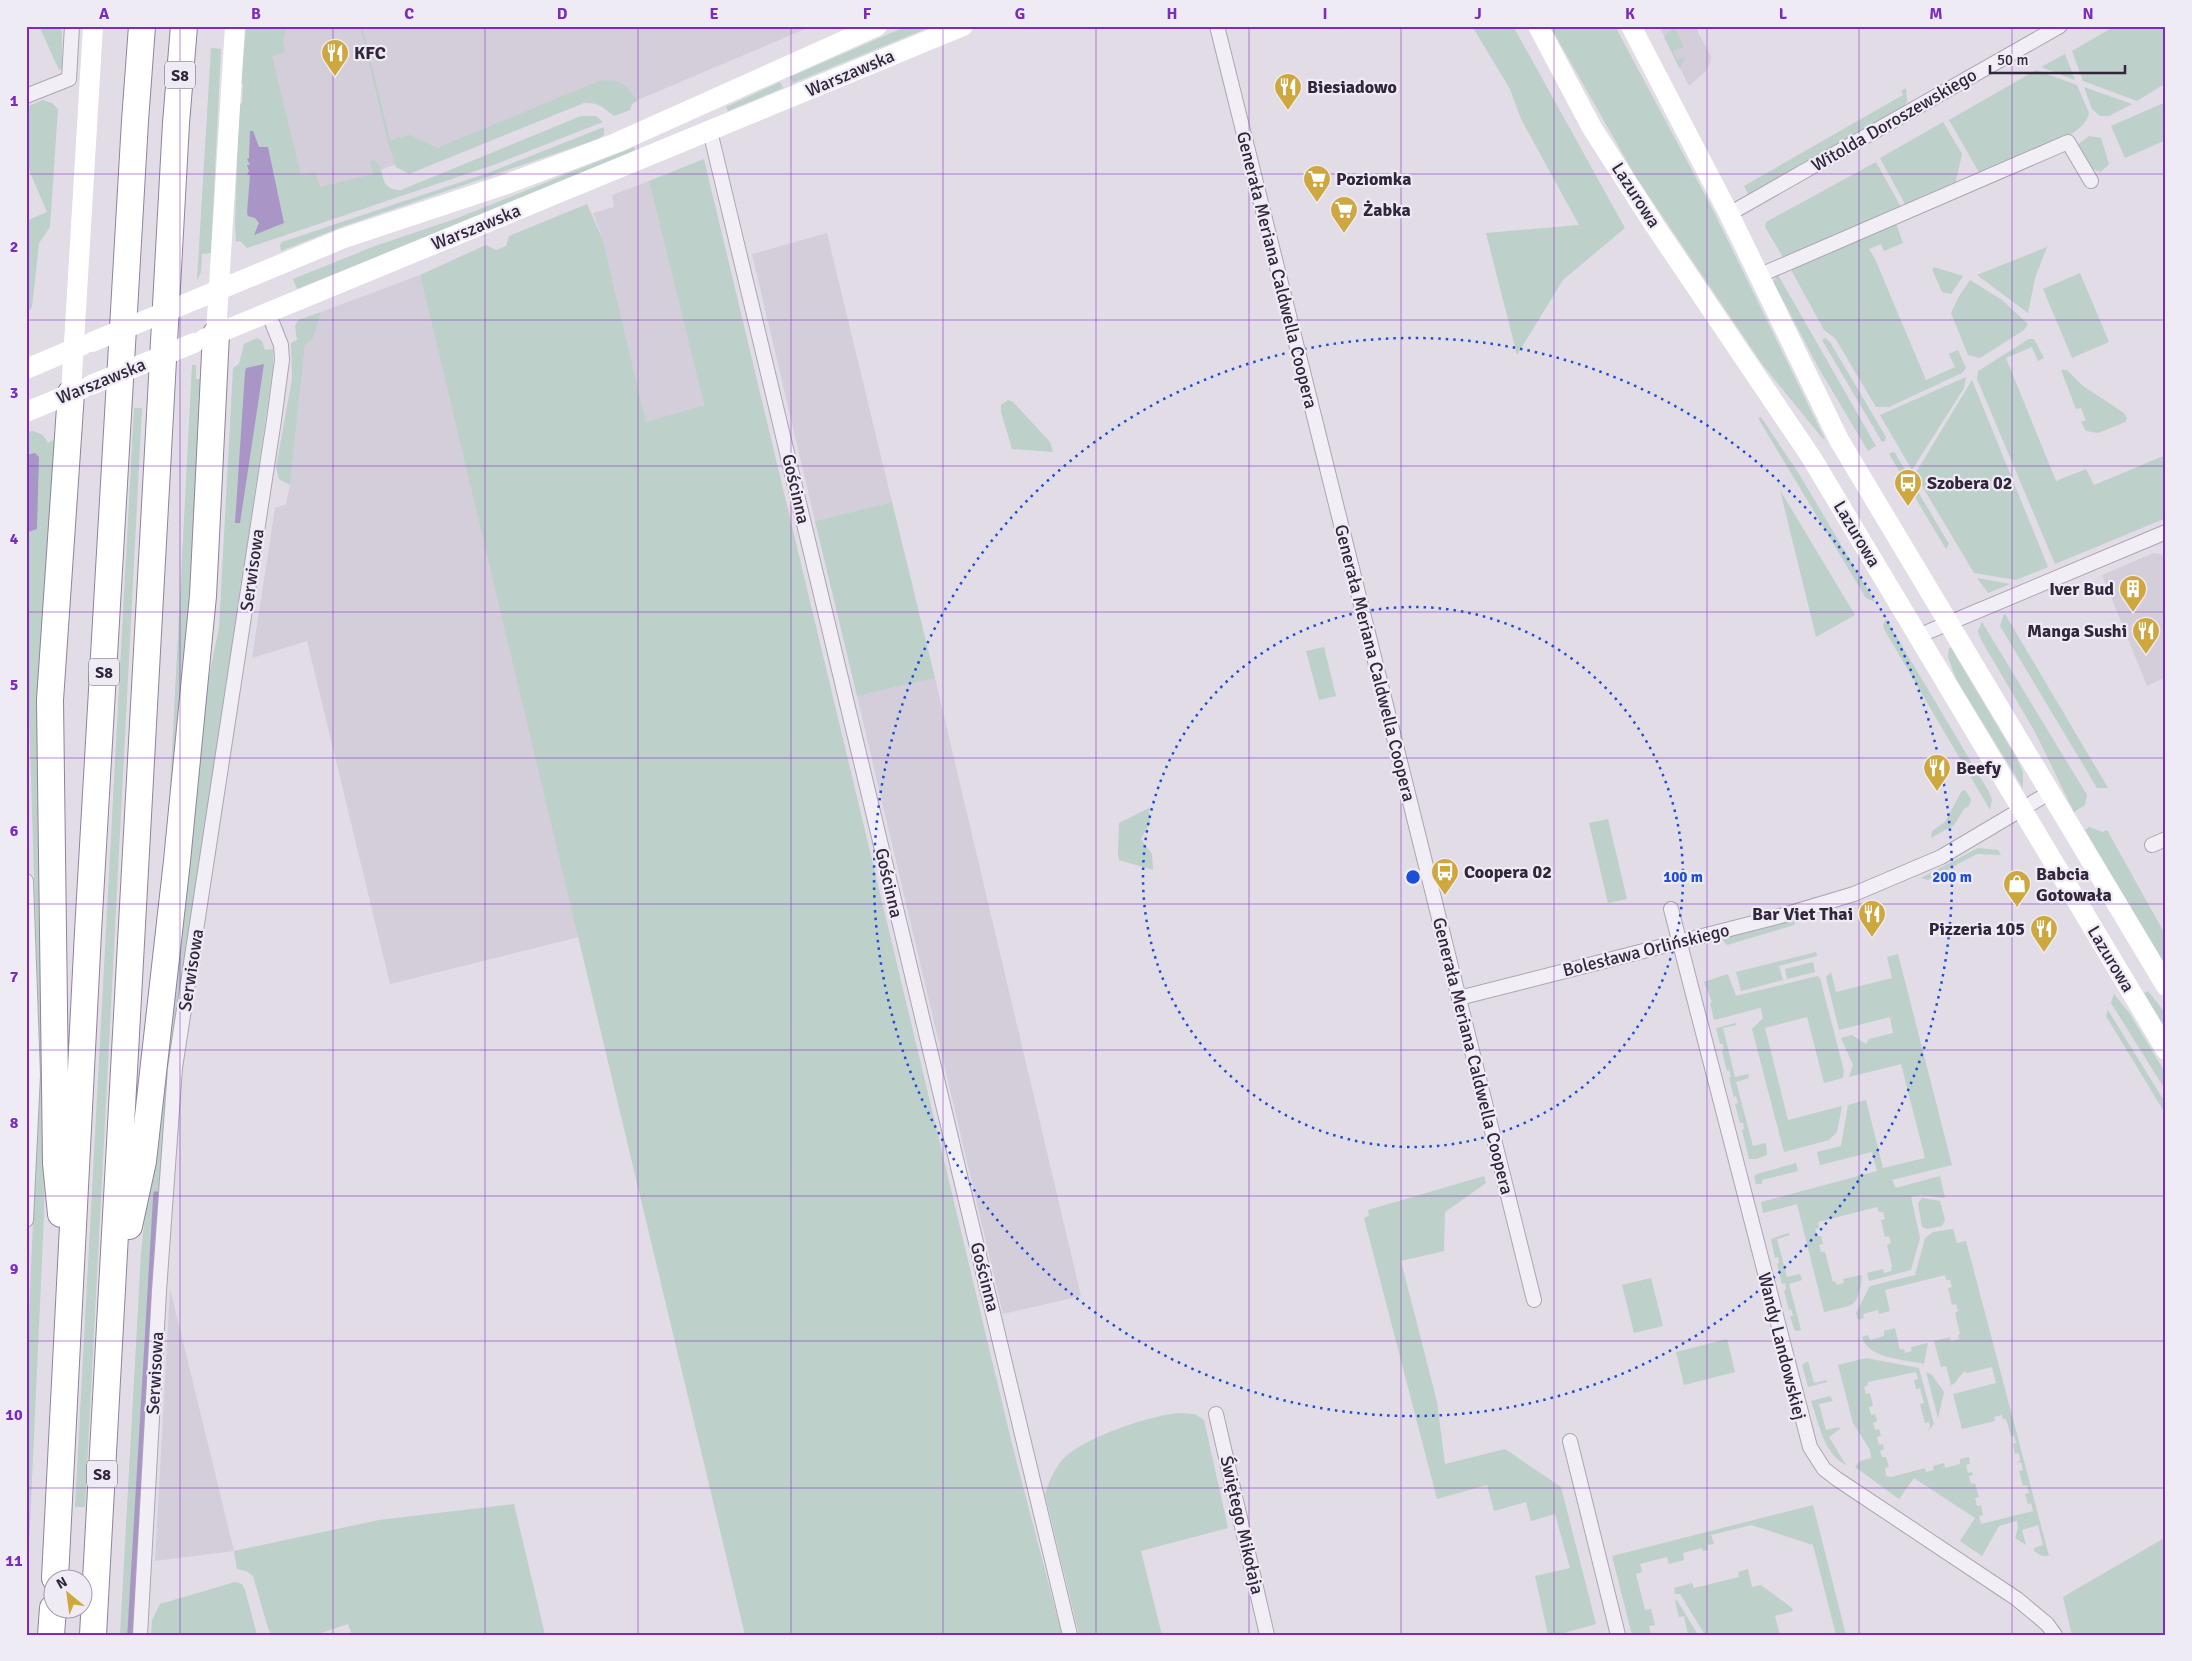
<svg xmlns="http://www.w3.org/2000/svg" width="2192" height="1661" font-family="Signika,sans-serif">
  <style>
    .built { fill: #d4cedb }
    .green { fill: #bdd0c9 }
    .water { fill: #a996c7 }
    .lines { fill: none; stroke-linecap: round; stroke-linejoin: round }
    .stream { stroke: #a996c7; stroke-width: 5.5 }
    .street-casing { stroke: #aca5b3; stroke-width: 16 }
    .highway-casing { stroke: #90839d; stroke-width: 28 }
    .street { stroke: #f2eef5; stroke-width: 14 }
    .secondary { stroke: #fff; stroke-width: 20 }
    .highway { stroke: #fff; stroke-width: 26 }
    .secondary-bridge { stroke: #fff; stroke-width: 20 }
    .grid { fill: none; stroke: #7b2cbf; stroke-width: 1; stroke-opacity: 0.55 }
    .ring { fill: none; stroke: #1d4ed8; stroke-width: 2.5; stroke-dasharray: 2.5 5 }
    .labels { text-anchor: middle; stroke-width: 4.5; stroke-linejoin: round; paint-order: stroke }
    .shield { fill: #efebf4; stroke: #6a6173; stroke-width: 1 }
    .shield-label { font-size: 16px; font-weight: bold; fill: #31263c }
    .poi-label { font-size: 18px; font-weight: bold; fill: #31263c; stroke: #efebf4; text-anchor: start }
    .street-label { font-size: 18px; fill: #31263c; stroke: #efebf4 }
    .centre { fill: #1d4ed8; stroke: #efebf4; stroke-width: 2.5 }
    .ring-label { font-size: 15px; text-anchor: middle; font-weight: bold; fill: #1d4ed8; stroke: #efebf4; stroke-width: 4.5; stroke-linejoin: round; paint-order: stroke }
    .neatline { fill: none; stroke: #7b2cbf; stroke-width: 2 }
    .grid-label { font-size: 16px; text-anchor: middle; font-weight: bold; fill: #7b2cbf }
  </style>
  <rect width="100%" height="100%" fill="#e1dce6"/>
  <path class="built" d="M253,26h559l-193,82 -12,-27 -231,91 6,21 -90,33z
    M1659,26h43l-5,4 14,27 -1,6 -4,8 -17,15z
    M649,181l55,224 -58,17 -43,-182 -10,-27 21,-6 -2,-12z
    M827,233l65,269 -77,19 -63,-267z
    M420,275l159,662 -189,47 -83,-343 -55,17 23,-150 11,-4 4,-19 15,-140 8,-8 8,-25z
    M2153,553l9,1 4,11v112l-19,9 -45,-111z
    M935,678l146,618 -78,18 -146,-618z
    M170,1288l64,263 -79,10z"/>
  <path class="green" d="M39,26h21l2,7v36l-3,1z
    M246,26h41l-4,15 2,11 -13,4 29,119 14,-3 5,15 53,-13 -3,-13 4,-1c14,10 2,30 27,30l180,-74h15l7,6 -107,42 -249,84 -7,-7 -4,1 -1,-18 4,-120 3,-1 1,-19 -2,-1z
    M360,26h2l28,114 20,-5 27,13 162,-67c20,-3 28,3 38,20l-5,3 -2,6 -16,6c-10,-8 -15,-14 -30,-13l-175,71 -13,-7 -8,-25z
    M907,26h26l-140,57 -3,-6z
    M1472,26h41l112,202 -62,52 -46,75 -31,-122 93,-8 -58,-106 -11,-30z
    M1550,26h65l97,182 113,231h-2l-61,-75 -126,-187z
    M1674,26l10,21 -11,4 4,9 8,-4 -5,13 -16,-32z
    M2115,26h51v57l-29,18 -54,-20 -11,-30z
    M211,48l10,1 -10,204 -9,1 -1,18 -4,8z
    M2065,54l10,26 -34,-13z
    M2036,70l41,15 12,28c-3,26 -85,52 -108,63l-32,-56z
    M780,82l3,6 -55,23 -2,-4z
    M2084,87l48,17 -23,12h-9l-8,-7z
    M1906,88l1,14 -4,5 -155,87 -4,-8 159,-91 -2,-4z
    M43,100l9,3 6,6 -7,103 -1,15 -11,16 -7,64 -6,8v-94l21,-9 -21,-49v-56z
    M2166,102v38l-41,18 -14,-32z
    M1943,122l19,32 -7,31 -47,20 -3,-1 -25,-46z
    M604,127v8l-6,4 -254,87 -63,25 -1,-6 2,-3 206,-69z
    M2089,136l12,2 8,26 -8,8 -12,-4 -12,-23z
    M634,147l2,4 -339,138 -4,-10 82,-33 80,-27z
    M704,159l309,1289 49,187h-317l-325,-1360 66,-30 10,5 10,-4 3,-10 78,-32 16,36 43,182 58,-17 -55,-224z
    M1876,162l25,45 -117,52 -19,-32 1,-5z
    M1896,223l7,20 -19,8 -3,-7 -12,5 6,10 51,121 29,-13 -6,-13 9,-4 8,18 -4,5 -73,34h-13l-41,-69 -11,-8 -34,-62z
    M2047,247l-12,31 -7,35 -51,-38z
    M1934,267l29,9 -12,18 -9,-2 -10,-23z
    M2080,273l29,69 -37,16 -29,-69z
    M1778,275l98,171 -8,5 -50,-84 -45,-86z
    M1970,280l32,20 26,24 -4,6 -44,28 -12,-3 -17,-42 7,-15z
    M321,312l-8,26 -8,7 -15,140 -11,-6 -3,-12 16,-88 -1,-36 6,-3 -2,-14 3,-6z
    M257,338l5,3 3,9 8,-1v19l-68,468 -36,225 -9,115 -27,459h-13l21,-382 60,-538 18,-87 14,-260 6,-4 5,-20z
    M1825,338l5,4 56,95 -1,4 -3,1 -60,-102z
    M2029,339h5l10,19 -6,3 -6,-14 -26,11 50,123 30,-12 8,16 72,-30v63l-111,46 -78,-185 1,-8z
    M192,365h4v14h6l-17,314 -16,115z
    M2061,370h6l16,16 41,27 3,6 -2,3 -27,11 -12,-2 -5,-9 5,-2 -5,-12 -5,1z
    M1966,377l-2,11 -52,82 -32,-55z
    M1972,380l76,187 -32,13 -42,-7 -59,-99z
    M1008,400l5,2 37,40 3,10 -41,-3 -11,-37v-7z
    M134,408h8l-57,1099h-10z
    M1761,417l38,57 76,128 -9,-4 -108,-180z
    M33,431l10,4 5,8 7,-4 -11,777 -18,395v-230l14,-316 -14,-446v-187z
    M1892,452l3,1 54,91 -3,5 -57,-95z
    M1780,490l75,125 -39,22z
    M892,502l43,176 -78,18 -42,-175z
    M1977,578l33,6 -22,9z
    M2004,614h1l103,174h-11l-97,-162z
    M1886,619l103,173 3,8 -2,10 -106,-181 -1,-4z
    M1982,622l105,173 -2,10 -11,7 -39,-80 -55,-94 -2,-7z
    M1324,647l12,49 -17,4 -13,-49z
    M1949,648h2l66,111 6,13v16l-67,-109 -8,-22z
    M1965,790l6,9 -2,7 -5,3 -10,16 -23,13 1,-7 13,-9 16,-30z
    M1149,808l1,14 -9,17 11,15 1,16 -34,-10 -1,-5 1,-32z
    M1608,819l19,80 -19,4 -19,-80z
    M2089,827l14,5 4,-2 59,106v30l-81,-136z
    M1978,848l20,2 3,5 -24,-1 -49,26 -7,-2z
    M1796,920l-2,5 -67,20 -5,-6z
    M1816,952l1,4 -38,10 4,14 -42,11 -5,-19z
    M1898,954l54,211 -60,15 4,8 44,-12 5,22 -24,-3 -10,2 9,41 -9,32 -42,11 -2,-8 16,-4 1,4 7,-2 1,-5 -5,-21 4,-2 -2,-7 -4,1 -4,-17 4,-1 -2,-7h-4l-2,-5 -59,15 1,6 -4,1 2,7h4l2,8 -4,1 2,7h4l8,30 2,-1 2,4 7,-2 -1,-4 18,-4 1,2c-5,33 -8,27 -38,35l-27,-108 -34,9 -2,-11 116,-31 -5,-19 -52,13 -3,-13 24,-6 7,-41 18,-5 17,68 42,-10 -24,-94 -52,13 4,-12 -12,-27 11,-3 14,9 3,-5 24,-6 -3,-16 -51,13 -13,-53 5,-5 5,20 56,-14 -5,-21z
    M1813,962l2,10 -28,7 -2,-10z
    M1728,974l8,22 81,-20 3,2 24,93 -1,7 -19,5 -17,-66 -42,11 23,92 54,-14 -5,26 -8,8 -45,12 -32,-123 11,-11 -3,-12v2l-46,12 -4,-17 2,-1 -8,-20z
    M2148,991l18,23v15l-22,-36z
    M2114,994l16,20 36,60v17l-55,-88z
    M2108,1010l58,94v11l-60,-99z
    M1736,1023v2l-13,3 12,49 13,-3 1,4 -13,4 17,64 13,-3 1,12 -11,4h-7l-7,-29 2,-1 -1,-6h-3l-5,-19 3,-1 -2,-7 -2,1 -5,-19 2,-1 -2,-7 -2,1 -5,-20 2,-1 -1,-6h-3l-4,-16z
    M1796,1163l2,8 -36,9v4h-6l-2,-8 3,-2z
    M1484,1176l2,7 -41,29 -1,39 -43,10 36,141 8,62 60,-15 56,38 35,137 -39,11h-9l-13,-59 35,-8 -15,-54 -24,7 -5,-19 -32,9 -7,-26 -50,14 -73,-281 5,-2 -1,-6z
    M1922,1198l18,3 5,19 -3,6 -15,3 -5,-2 -4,-24z
    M1953,1229l4,14 9,-2 83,315h-7l-8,-5v-3l9,-3 -5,-20 -16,5 4,15 -11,-7 3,-10 -1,-7 -18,5 -17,30 -22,-15 15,-23 -61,-40 -15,21 -44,-32 5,-6 11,-3 -1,-8 -17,-27 -15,-58 28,-7 53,10 15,56 -7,8 3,-5 -1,-5 -4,1 -5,-19 4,-1 -4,-15 -4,1 -2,-9 4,-1 -2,-7 -48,10v3l-4,2 2,7 4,-1 3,13 -4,1 2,8 4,-1 2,7 -4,2 2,7 4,-1 2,7 -4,1 2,8 4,-1 1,5 -4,2 2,6h4l3,10 -4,1 1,8 5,1 34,-9 1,4 8,-2 -1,-4 11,-3 1,5 15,-4v-5l9,-2 1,7 -4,1 2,8 4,-1 1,3 -4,1 2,8 4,-1 4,14 -4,1 2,8 4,-1 2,10 -4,1 2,8 52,-13 -2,-8 -3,1 -3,-10 4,-1 -2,-8 -4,1 -4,-15 4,-1 -2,-8 -4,1 3,-3 -1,-7 -4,1 -2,-10 3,-1 -2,-7h-3l-5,-17h-3l-1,-4 -8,2 1,4 -33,8 -9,-35 43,-11 -4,-16 -25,6 -3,-2 -10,13 -3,1 -5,-19 -5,1 -7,-26 16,-4 1,4 8,-2 -1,-4 2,-1 -5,-21 3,-2 -2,-7 -4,1 -4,-17 4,-1 -2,-7h-4l-1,-5 -60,15 5,21 -11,3 -1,-4 -15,4 1,4 -6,2 -2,-7 14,-27 45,-11 10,-37 8,-6z
    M1788,1233l2,2 -13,4 10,38 13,-3 2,6 -13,4 12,46 -5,1 -2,-2 -4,-13h3l-2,-7 -2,1 -5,-19 2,-1 -1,-7 -3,1 -5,-20 2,-1 -1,-6 -3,1 -4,-19z
    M1651,1278l12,48 -29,7 -12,-48z
    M1895,1328l5,22 4,-1 1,4 7,-2 -1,-4 17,-4 -4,21c-20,-5 -56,-5 -62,-27l6,-2 2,5 14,-4v-5z
    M1727,1339l8,33 -51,13 -8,-33z
    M1808,1361l6,22 13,-3v2l-19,5 -6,-22z
    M1926,1372l6,3 12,17 -6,26z
    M1830,1396l3,5 -14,3 7,26 13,-3 1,2 -11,8 17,28c-23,-12 -27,-42 -35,-64z
    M1180,1413l15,1 9,6 24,108 -87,23 21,84h-83l-34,-141c5,-16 13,-34 29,-44 24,-16 77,-35 106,-37z
    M514,1504l31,131h-193l-4,-11 -33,11h-43l-4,-7 -15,-52 -7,-5 -9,-2 -3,-18 145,-31z
    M1813,1505l33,130h-10l-23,-90 -62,-20 -40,10 3,9 -7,1 1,5 -5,1 -1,-3 -19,5 1,7 -15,4 -2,-7 -27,7 2,8 -6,2 9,36 6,-1 4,16 -6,1 2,9h-19l-20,-79z
    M2166,1537v98h-94l-9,-38z
    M1748,1569l4,18 9,-2 31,23 1,3 -18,5 5,19h-75l-25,-41h-5l-1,-6 18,-5 2,5 45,-11 -1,-5z
    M235,1582l7,2 3,6 12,45h-106l1,-15 8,-16z
    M1677,1600l21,35h-10l-4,-19 -5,1 -4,-16z"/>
  <path class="water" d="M250,131h3l6,16h9l16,76 -30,12 5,-12 -4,-5 -7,-2 -1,-3 3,-38h-3l2,-4 -2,-6h3l-3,-6 2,-1z
    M264,364l-24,159h-5l10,-151 1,-4z
    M35,453l4,4 -2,72 -9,3 -2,-77z"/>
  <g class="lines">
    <path class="stream" d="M130,1635l26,-441"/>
    <defs>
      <path id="street" d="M1217,26l317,1274
        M26,96l43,-17 3,-53
        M710,131l360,1504
        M1729,214l331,-188
        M1758,276l310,-134 23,39
        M1918,636l248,-104
        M2152,845l14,-6
        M26,881l7,194 -7,145
        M1671,909l139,538 14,22 13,10 180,120 30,25 8,11
        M1459,998l318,-81 77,-23 87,-37 108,-64
        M1216,1414l51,221
        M1570,1441l48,194
        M140,1635l19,-344 16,-223 99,-648 8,-60 -1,-15 -13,-33"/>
      <path id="highway" d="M61,1214l-5,-51 -6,-463 21,-307
        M129,1226l14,-65 34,-300 26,-265 13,-262
        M55,1578l33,-646 47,-811 7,-95
        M51,1635l2,-27
        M93,1635l83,-1512 8,-97"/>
    </defs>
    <use href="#street" class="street-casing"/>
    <use href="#highway" class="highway-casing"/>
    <use href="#street" class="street"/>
    <path class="secondary" d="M1538,26l54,102 63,98 156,231 355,593
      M1631,26l98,188 110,226 327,546
      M197,299l147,-61 163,-54 109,-41 261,-117
      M216,334l19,-308
      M204,339l759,-313
      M26,369l57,-24
      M71,393l22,-367
      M26,412l56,-23"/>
    <use href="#highway" class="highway"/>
    <path class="secondary-bridge" d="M92,342l105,-43
      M91,385l103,-42"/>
  </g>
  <path class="grid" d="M180,26v1609M333,26v1609M485,26v1609M638,26v1609M791,26v1609M943,26v1609M1096,26v1609M1249,26v1609M1401,26v1609M1554,26v1609M1707,26v1609M1859,26v1609M2012,26v1609M26,174h2140M26,320h2140M26,466h2140M26,612h2140M26,758h2140M26,904h2140M26,1050h2140M26,1196h2140M26,1341h2140M26,1488h2140"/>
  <g class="ring">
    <circle cx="1413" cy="877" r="270"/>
    <circle cx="1413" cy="877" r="539"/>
  </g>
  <defs>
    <symbol id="restaurant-pin" viewBox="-11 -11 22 30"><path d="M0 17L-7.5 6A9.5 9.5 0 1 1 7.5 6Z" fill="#cea73e" stroke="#efebf4"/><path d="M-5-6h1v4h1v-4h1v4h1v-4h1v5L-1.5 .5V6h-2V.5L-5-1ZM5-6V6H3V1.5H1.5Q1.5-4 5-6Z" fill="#fff"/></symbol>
    <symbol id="supermarket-pin" viewBox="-11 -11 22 30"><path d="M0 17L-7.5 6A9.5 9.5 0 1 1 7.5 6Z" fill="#cea73e" stroke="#efebf4"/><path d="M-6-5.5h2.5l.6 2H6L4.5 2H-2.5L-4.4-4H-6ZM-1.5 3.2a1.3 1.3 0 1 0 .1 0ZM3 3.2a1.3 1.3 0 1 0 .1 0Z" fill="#fff"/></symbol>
    <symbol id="bus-pin" viewBox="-11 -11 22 30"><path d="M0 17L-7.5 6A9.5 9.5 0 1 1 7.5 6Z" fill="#cea73e" stroke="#efebf4"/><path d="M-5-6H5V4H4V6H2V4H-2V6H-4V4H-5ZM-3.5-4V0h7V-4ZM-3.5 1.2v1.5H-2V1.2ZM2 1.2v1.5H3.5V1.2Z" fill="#fff"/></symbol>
    <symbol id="building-pin" viewBox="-11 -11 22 30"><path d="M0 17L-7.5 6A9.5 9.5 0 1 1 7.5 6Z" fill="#cea73e" stroke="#efebf4"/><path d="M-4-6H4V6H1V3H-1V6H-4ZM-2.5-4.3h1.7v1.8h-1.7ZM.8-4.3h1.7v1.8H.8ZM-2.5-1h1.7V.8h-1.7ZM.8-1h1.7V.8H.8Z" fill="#fff"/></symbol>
    <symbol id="shop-pin" viewBox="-11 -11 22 30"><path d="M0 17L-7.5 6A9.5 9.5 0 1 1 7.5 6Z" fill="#cea73e" stroke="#efebf4"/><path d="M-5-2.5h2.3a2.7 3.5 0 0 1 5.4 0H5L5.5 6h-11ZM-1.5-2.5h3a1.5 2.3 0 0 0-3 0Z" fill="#fff"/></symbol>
  </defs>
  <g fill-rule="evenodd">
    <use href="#restaurant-pin" x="319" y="37" width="32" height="43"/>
    <use href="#restaurant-pin" x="1272" y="71" width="32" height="43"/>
    <use href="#supermarket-pin" x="1301" y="163" width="32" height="43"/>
    <use href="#supermarket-pin" x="1328" y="194" width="32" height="43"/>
    <use href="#bus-pin" x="1892" y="467" width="32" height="43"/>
    <use href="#building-pin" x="2117" y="573" width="32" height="43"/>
    <use href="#restaurant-pin" x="2130" y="615" width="32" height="43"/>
    <use href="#restaurant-pin" x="1921" y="752" width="32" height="43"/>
    <use href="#bus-pin" x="1429" y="856" width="32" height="43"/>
    <use href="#shop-pin" x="2001" y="868" width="32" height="43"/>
    <use href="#restaurant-pin" x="1856" y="898" width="32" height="43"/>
    <use href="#restaurant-pin" x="2028" y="913" width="32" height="43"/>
  </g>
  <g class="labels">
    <g class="shield">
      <rect x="165" y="61.5" width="30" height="27" rx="4"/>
      <rect x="89" y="658.5" width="30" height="27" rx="4"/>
      <rect x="87" y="1460.5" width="30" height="27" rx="4"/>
    </g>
    <g class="shield-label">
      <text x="180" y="81">S8</text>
      <text x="104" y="678">S8</text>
      <text x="102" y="1480">S8</text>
    </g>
    <g class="poi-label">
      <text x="354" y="59">KFC</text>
      <text x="1307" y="93">Biesiadowo</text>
      <text x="1336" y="185">Poziomka</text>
      <text x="1363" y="216">Żabka</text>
      <text x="1927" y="489">Szobera 02</text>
      <text x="2114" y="595" text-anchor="end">Iver Bud</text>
      <text x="2127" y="637" text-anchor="end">Manga Sushi</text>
      <text x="1956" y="774">Beefy</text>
      <text x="1464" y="878">Coopera 02</text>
      <text x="2036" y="880">Babcia<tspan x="2036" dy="21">Gotowała</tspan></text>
      <text x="1853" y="920" text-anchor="end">Bar Viet Thai</text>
      <text x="2025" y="935" text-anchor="end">Pizzeria 105</text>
    </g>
    <g class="street-label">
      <text transform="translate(850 73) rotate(-23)" y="6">Warszawska</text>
      <text transform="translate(1894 120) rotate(-30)" y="6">Witolda Doroszewskiego</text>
      <text transform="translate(1636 195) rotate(57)" y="6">Lazurowa</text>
      <text transform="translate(476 227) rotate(-22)" y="6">Warszawska</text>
      <text transform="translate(1277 270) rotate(76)" y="6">Generała Meriana Caldwella Coopera</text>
      <text transform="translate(101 381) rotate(-22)" y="6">Warszawska</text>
      <text transform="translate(796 489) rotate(77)" y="6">Gościnna</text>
      <text transform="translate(1857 534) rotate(59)" y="6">Lazurowa</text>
      <text transform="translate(252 570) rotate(-82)" y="6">Serwisowa</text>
      <text transform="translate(1375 663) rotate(76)" y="6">Generała Meriana Caldwella Coopera</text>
      <text transform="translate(889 883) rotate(77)" y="6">Gościnna</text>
      <text transform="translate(1646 950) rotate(-14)" y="6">Bolesława Orlińskiego</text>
      <text transform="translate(2111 959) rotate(59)" y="6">Lazurowa</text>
      <text transform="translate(191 970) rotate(-81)" y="6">Serwisowa</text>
      <text transform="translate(1473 1056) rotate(76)" y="6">Generała Meriana Caldwella Coopera</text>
      <text transform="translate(985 1277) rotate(76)" y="6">Gościnna</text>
      <text transform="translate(1782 1346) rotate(76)" y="6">Wandy Landowskiej</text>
      <text transform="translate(155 1373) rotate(-87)" y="6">Serwisowa</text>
      <text transform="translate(1242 1525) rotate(77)" y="6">Świętego Mikołaja</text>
    </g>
  </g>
  <circle cx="1413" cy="877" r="8" class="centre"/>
  <g class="ring-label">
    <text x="1683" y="882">100 m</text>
    <text x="1952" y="882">200 m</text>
  </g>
  <rect width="2192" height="1661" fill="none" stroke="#efebf4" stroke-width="55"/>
  <g transform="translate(68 1594) rotate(331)"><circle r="24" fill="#efebf4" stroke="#a39caa"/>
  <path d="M0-4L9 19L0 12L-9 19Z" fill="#cea73e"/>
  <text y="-8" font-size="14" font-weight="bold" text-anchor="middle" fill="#31263c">N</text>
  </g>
  <path d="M1990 65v8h135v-8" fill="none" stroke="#31263c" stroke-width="2.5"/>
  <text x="1997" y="65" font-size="15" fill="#31263c" stroke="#efebf4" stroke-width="4" paint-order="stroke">50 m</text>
  <rect x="28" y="28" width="2136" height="1606" class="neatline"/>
  <g class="grid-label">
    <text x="104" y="19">A</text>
    <text x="256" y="19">B</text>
    <text x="409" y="19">C</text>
    <text x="562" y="19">D</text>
    <text x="714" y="19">E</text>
    <text x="867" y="19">F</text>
    <text x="1020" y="19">G</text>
    <text x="1172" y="19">H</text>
    <text x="1325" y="19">I</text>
    <text x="1478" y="19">J</text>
    <text x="1630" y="19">K</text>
    <text x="1783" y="19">L</text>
    <text x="1936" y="19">M</text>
    <text x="2088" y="19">N</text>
    <text x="14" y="106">1</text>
    <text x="14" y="252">2</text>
    <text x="14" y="398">3</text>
    <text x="14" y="544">4</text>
    <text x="14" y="690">5</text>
    <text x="14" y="836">6</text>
    <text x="14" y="982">7</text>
    <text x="14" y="1128">8</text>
    <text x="14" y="1274">9</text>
    <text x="14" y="1420">10</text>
    <text x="14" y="1566">11</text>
  </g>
</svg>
